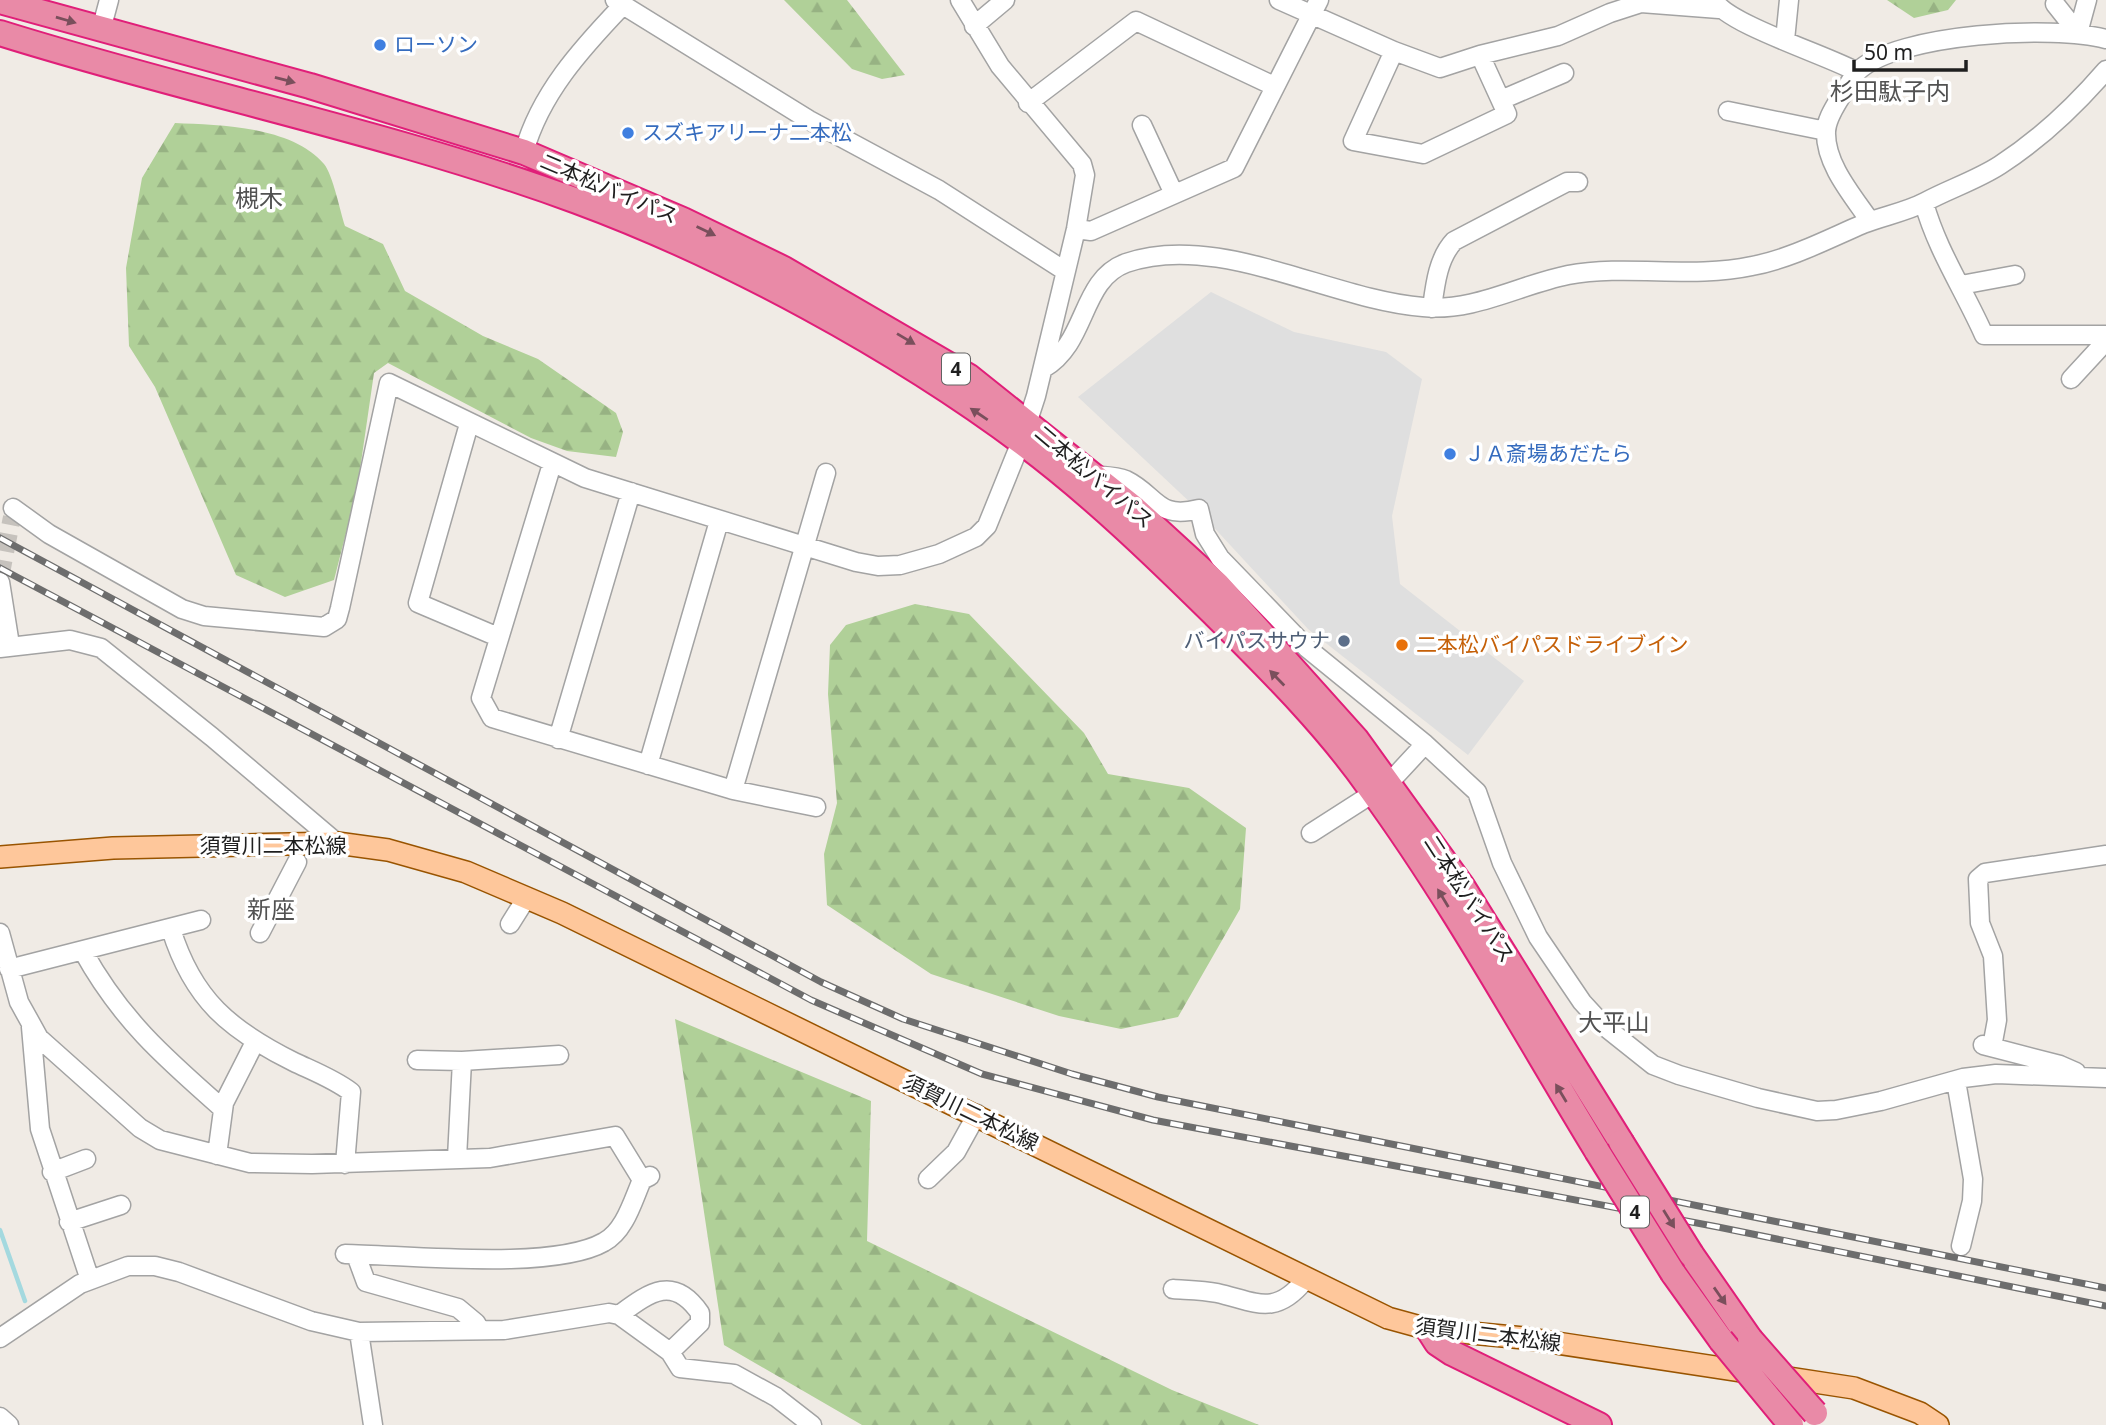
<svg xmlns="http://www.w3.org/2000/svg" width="2106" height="1425" font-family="'Noto Sans','Noto Sans JP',sans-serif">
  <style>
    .forest { fill: url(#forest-firs) }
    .parking { fill: #dfdfdf }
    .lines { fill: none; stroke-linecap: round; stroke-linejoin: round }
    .stream { stroke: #a4d9df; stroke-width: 4.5 }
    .minor-tunnel { stroke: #c6c2bd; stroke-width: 18; stroke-dasharray: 18 9; stroke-linecap: butt }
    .minor-casing { stroke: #a3a3a3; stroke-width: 21 }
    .major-casing { stroke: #995400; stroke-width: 24 }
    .highway-casing { stroke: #e01f79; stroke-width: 28 }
    .minor { stroke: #fff; stroke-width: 18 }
    .major { stroke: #fec79b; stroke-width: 21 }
    .highway { stroke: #e98aa7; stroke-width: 24 }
    .rail-casing { stroke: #6d6d6d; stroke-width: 7 }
    .rail { stroke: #fff; stroke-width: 4.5; stroke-dasharray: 13; stroke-linecap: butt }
    .highway-bridge-casing { stroke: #e01f79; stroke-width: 28; stroke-linecap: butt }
    .highway-bridge { stroke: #e98aa7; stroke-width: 24 }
    .oneway { fill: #7a4f5c }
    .shop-dot { fill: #3f7fe0; stroke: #fff; stroke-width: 2.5 }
    .service-dot { fill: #5c6f8a; stroke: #fff; stroke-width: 2.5 }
    .food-dot { fill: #e8710a; stroke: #fff; stroke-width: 2.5 }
    .labels { text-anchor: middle; stroke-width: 7; stroke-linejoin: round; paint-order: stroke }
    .shield { fill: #fff; stroke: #626262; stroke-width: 2 }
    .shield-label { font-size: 19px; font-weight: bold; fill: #1f1f1f }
    .shop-label { font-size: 21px; fill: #366cbe; stroke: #fff; text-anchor: start }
    .street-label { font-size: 21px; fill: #1f1f1f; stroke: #fff }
    .service-label { font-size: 21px; fill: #4e5e75; stroke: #fff; text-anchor: end }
    .food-label { font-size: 21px; fill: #c56008; stroke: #fff; text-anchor: start }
    .quarter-label { font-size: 24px; fill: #525252; stroke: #fff }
  </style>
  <defs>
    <pattern id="forest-firs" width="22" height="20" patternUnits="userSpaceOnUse" patternTransform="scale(1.75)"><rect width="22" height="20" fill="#b0d098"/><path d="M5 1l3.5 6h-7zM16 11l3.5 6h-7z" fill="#97b283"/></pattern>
  </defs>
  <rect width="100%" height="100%" fill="#f0ebe5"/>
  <path class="forest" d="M784,0h63l58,75 -23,4 -30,-10z
    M1887,0h69l-8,10 -34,8z
    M175,123c45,2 117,3 149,41 9,11 16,47 21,62l38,18 22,47 78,45 55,23 78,54 7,19 -7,25 -49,-6 -36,-13 -143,-75 -14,10 -17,117 -23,90 -49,17 -49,-22 -81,-188 -26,-41 -3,-78 16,-90z
    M915,604l54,10 115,119 24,41 81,14 57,40 -6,81 -62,108 -57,12 -62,-13 -128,-42 -104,-69 -3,-51 13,-51 -9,-109 2,-49 16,-20z
    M675,1019l196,82 -4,140 305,149 87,35h-397l-138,-80z"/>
  <path class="parking" d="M1211,292l83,40 92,20 36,27 -30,137 8,68 124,97 -56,74 -160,-126 -114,-123 -116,-109z"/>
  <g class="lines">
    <path class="stream" d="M0,1230l25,71"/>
    <path class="minor-tunnel" d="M0,578l12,-61"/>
    <defs>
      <path id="minor" d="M615,0l194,120 130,70 126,81
        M1279,0l115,51 46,17 40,-13 27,59 -84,40 -70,-13 41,-90
        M1715,1c12,23 114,55 142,71
        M2055,4l23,29
        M974,26l31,-26
        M101,30l8,-30
        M2078,33l9,-33
        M1785,40l4,-40
        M1480,55l78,-19 52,-23 31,-10 78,6
        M1501,100l63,-27
        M1028,103l108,-82 138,65
        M1728,111l98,20
        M1142,125l32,69
        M524,152c16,-58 57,-103 98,-146
        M1924,203c13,47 40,87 60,132h122
        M1870,221c-17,-25 -45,-57 -44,-89 0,-12 8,-24 14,-34 6,-8 11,-20 18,-27 40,-38 196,-46 248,-32
        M1076,229l15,2 143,-63 85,-168
        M1961,285l54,-10
        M1432,308c3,-23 6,-50 22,-67l113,-59h11
        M1044,368c44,-26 36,-88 82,-105 91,-32 205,37 297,44 51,5 96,-22 145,-32 60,-11 123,4 184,-9 38,-7 76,-27 111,-42 20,-8 43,-12 62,-22 24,-13 52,-22 75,-37 40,-26 75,-59 106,-95
        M2071,379l35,-38
        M469,424l-51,179 80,34
        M552,464l-71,234 11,20 241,72 93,-317
        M1092,475c10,1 25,1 34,5 31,15 30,40 73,29l6,25 15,24 87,90 118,96 52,48 25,71 36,74 44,65 22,24 49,39 26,10 79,23 59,13 19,-1 45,-9 82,-23 33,-4 110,4
        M13,508l36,26 133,75 22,7 120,11 13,-8 3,-11 49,-225 196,95 271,84 22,4 22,-1 39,-11 37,-17 11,-11 34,-84 15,-46 40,-167 9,-54 -3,-11 -82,-98 -40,-66
        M0,582l10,63
        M0,648l70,-8 31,8 111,89 125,106
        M558,739l73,-247
        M648,765l71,-244
        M733,790l83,17
        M1311,833l78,-50 36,-39
        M510,924l17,-27
        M171,929c22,71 59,101 123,133 19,9 40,17 57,30l-6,72
        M0,933l19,69 20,36 101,90 20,12 90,23 62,1 178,-6 125,-22 27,44
        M260,933l37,-71
        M83,951c38,69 82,107 140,158
        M9,969l192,-49
        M31,1027l9,102 50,151
        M1983,1045l77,20 16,7
        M1992,1047l5,-27 -4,-64 -13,-33 -2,-44 7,-6 121,-18
        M417,1060l45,1 97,-6
        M1956,1081l17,98 -1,22 -11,45
        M217,1155l7,-52 31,-61
        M457,1158l5,-97
        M52,1172l34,-13
        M928,1179l28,-27 21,-38
        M69,1222l52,-17
        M345,1254c63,1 208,17 259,-12 21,-11 29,-42 38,-62l8,-4
        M356,1255l10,27 92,26 18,15 4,7
        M1173,1289c14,1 30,1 44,4 39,9 58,24 88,-13
        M619,1315c30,-22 54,-41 81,-2v10l-30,29
        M359,1332l14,93
        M0,1338l80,-54 48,-18h27l24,6 132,49 48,11 145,-2 105,-17 10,2 51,37 10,16 54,6 42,23 36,28
        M0,1417l9,8"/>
      <path id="major" d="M0,857l113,-9 224,-5 51,7 78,22 96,41 826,405 40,11 96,9 330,50 66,25 18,12"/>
      <path id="highway" d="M0,1l310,85 214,66 159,68 101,49 184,107 167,133 82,75 139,155 106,147 159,256
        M0,33c191,60 389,99 577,168 149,55 320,148 447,243 68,51 129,110 190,170 55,55 111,110 156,174 84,115 153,242 227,363
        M1691,1254l59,85
        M1673,1273l48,67
        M1428,1329l9,14 15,10 147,72"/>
    </defs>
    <use href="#minor" class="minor-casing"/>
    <use href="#major" class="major-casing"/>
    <use href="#highway" class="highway-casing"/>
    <use href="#minor" class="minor"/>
    <use href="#major" class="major"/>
    <use href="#highway" class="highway"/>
    <defs>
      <path id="rail" d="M0,538l821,444 82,37 169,55 86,23 948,191
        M0,568l811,432 171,74 171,46 565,107 388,79"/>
    </defs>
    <use href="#rail" class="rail-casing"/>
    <use href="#rail" class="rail"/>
    <defs>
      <path id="highway-bridge" d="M1621,1142l70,112
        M1597,1151l76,122
        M1750,1339l65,74
        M1721,1340l70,85"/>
    </defs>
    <use href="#highway-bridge" class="highway-bridge-casing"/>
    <use href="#highway-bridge" class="highway-bridge"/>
  </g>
  <defs><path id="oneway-solid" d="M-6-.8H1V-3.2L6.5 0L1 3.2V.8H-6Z" transform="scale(1.75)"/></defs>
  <g class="oneway">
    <use href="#oneway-solid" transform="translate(66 20) rotate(16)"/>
    <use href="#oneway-solid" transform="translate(285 80) rotate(15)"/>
    <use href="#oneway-solid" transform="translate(706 231) rotate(26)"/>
    <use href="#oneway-solid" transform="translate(906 339) rotate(31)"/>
    <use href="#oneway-solid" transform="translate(979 414) rotate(-146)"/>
    <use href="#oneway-solid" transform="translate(1277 678) rotate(-134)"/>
    <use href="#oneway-solid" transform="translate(1443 898) rotate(-121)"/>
    <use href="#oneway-solid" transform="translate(1561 1093) rotate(-121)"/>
    <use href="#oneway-solid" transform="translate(1669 1219) rotate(58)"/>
    <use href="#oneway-solid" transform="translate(1720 1296) rotate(55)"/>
  </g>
  <g class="shop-dot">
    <circle cx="380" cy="45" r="7"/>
    <circle cx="628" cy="133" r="7"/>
    <circle cx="1450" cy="454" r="7"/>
  </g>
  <circle class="service-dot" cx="1344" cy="641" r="7"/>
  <circle class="food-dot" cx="1402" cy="645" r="7"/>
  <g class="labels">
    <g class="shield">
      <rect x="942" y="353.5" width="28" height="31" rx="5"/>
      <rect x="1621" y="1196.5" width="28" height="31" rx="5"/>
    </g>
    <g class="shield-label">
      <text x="956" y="376">4</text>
      <text x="1635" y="1219">4</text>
    </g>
    <g class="shop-label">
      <text x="394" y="52">ローソン</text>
      <text x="642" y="140">スズキアリーナ二本松</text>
      <text x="1464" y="461">ＪＡ斎場あだたら</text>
    </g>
    <g class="street-label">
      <text transform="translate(609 189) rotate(23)" y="7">二本松バイパス</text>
      <text transform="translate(1094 477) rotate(40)" y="7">二本松バイパス</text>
      <text x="273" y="853">須賀川二本松線</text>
      <text transform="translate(1469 899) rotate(57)" y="7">二本松バイパス</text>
      <text transform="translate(971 1113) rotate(26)" y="7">須賀川二本松線</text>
      <text transform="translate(1488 1335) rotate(7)" y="7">須賀川二本松線</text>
    </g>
    <g class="service-label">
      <text x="1330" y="648">バイパスサウナ</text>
    </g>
    <g class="food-label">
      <text x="1416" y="652">二本松バイパスドライブイン</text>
    </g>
    <g class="quarter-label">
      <text x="1890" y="100">杉田駄子内</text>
      <text x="259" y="207">槻木</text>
      <text x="271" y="918">新座</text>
      <text x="1614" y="1031">大平山</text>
    </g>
  </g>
  <path d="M1854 60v10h112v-10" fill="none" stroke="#1f1f1f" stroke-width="3.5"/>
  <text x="1864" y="60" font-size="21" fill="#1f1f1f" stroke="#ffffff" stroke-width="5" paint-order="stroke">50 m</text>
</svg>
